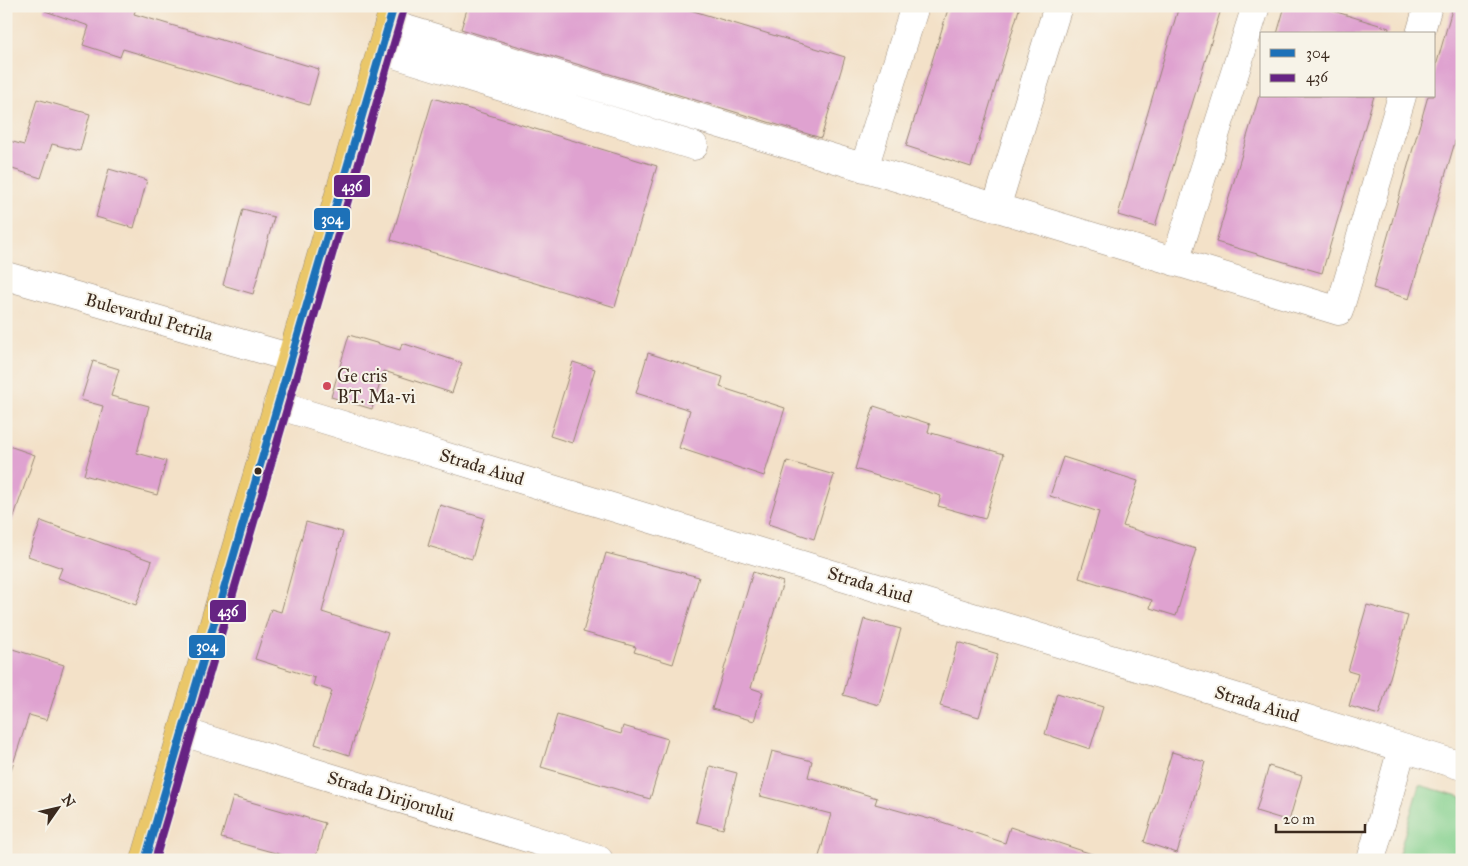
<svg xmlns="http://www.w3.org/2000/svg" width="1468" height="866" font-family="'IM FELL Great Primer',serif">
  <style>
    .green { fill: #85d18f; stroke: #607e56 }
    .building { fill: #dfa2d0 }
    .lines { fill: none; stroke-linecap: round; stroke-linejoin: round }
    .minor-casing { stroke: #978673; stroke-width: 29 }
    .primary-casing { stroke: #978673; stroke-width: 29 }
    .minor { stroke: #fff; stroke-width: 28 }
    .primary { stroke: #eac769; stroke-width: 28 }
    .bus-1-casing { stroke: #f7f3e8; stroke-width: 11 }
    .bus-2-casing { stroke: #f7f3e8; stroke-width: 11 }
    .bus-1 { stroke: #1d71b8; stroke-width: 8 }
    .bus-2 { stroke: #662483; stroke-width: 8 }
    .poi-dot { fill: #d1495b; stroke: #f7f3e8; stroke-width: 2 }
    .bus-dot { fill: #3b2a1e; stroke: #f7f3e8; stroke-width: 2 }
    .labels { text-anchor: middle; stroke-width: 4; stroke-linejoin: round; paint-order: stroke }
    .street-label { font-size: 18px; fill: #3b2a1e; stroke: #f7f3e8 }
    .poi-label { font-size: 18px; fill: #3b2a1e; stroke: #f7f3e8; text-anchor: start }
    .line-badge { stroke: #f7f3e8; stroke-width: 2 }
    .badge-label { font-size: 14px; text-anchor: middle; font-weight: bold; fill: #fff }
  </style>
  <rect width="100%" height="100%" fill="#f7f3e8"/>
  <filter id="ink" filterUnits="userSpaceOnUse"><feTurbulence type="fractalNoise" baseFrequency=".02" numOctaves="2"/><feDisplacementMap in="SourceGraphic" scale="10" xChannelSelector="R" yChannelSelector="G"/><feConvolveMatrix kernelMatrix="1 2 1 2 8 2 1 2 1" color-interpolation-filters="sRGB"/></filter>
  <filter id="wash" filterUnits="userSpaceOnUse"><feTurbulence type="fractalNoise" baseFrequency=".0096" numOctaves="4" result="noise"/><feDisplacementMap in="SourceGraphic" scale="20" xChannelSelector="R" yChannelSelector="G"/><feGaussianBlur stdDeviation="1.12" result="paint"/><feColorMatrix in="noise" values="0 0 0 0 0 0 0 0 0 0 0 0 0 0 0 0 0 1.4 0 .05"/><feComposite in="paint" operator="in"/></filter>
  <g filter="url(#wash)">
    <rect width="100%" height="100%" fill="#f3e1c8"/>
    <path class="green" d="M1419,785l43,12v63h-65z"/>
    <g id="blocks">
      <path class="building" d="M45,6h92l-3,8 185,55 -10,36 -186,-56 -3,8 -37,-12 6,-19 -44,-15z
        M468,6h209l168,51 -24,81 -360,-109z
        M949,6h71l-49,161 -65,-21z
        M1179,6h43l-67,220 -37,-11z
        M1285,6h32l72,22 -1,6h-111z
        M1453,6h9v112l-53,181 -36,-11 55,-192h6v-23z
        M1259,96h115l-52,177 -106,-31z
        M433,98l224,68 -42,141 -224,-67z
        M37,99l53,15 -10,37 -28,-7 -11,34 -35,-11v-27l18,5z
        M109,169l38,11 -13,48 -38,-11z
        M243,209l31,8 -21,77 -30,-9z
        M349,335l51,15 2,-7 60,20 -10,30 -68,-22 -12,38 -41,-12z
        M648,353l75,24 -3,10 65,21 -21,68 -85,-28 11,-38 -54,-17z
        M93,361l26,8 -8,27 38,10 -12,47 29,8 -9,34 -73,-20 19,-69 -22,-6z
        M573,362l22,7 -23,74 -22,-7z
        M874,406l56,18 -2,8 76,22 -19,65 -47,-13 3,-10 -86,-27z
        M6,445l29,10 -25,73 -4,-1z
        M1063,457l75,24 -15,45 73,23 -20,67 -26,-8 2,-8 -73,-22 20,-66 -49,-16z
        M787,461l47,14 -20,64 -46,-15z
        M440,505l44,13 -12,41 -44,-13z
        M41,521l111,40 -16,44 -78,-27 4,-10 -34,-12z
        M306,522l37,10 -21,80 66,21 -39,122 -34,-11 17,-53 -19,-6 2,-7 -60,-19 16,-50 10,3z
        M606,553l93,24 -26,87 -39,-12 2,-5 -53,-15z
        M753,572l30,10 -32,106 12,4 -9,29 -42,-12z
        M1367,605l41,11 -29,99 -30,-9 9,-32 -10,-3z
        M864,619l37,10 -22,76 -36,-10z
        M958,642l40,12 -19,63 -39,-11z
        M6,647l58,18 -17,55 -18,-5 -18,55 -5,-1z
        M1057,693l46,14 -13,42 -45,-15z
        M557,715l64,19 2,-8 45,13 -18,60 -109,-32z
        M772,751l40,10 -4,16 69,21 -2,6 54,15 1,-1 75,25 5,-16 85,28 -1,5h-276l13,-46 -71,-18z
        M1172,752l33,10 -28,91 -33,-11z
        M710,766l27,7 -14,56 -27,-7z
        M1269,766l33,10 -13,45 -33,-10z
        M233,797l92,26 -10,37h-14l-80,-22z"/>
    </g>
  </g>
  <g filter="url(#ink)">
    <use href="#blocks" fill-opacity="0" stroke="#978673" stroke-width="1"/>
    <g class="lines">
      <defs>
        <path id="minor" d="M389,24l950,287 63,-215
          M1420,34l8,-28
          M381,50l313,96
          M864,168l51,-162
          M996,208l62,-202
          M1175,262l81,-256
          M6,276l286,82
          M277,405l1185,361
          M183,732l416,128
          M1371,860l31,-112"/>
        <path id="primary" d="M145,860l249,-854"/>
      </defs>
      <use href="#minor" class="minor-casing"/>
      <use href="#primary" class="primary-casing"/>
      <use href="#minor" class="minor"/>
      <use href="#primary" class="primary"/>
      <defs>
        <path id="bus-1" d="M145,860l249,-854"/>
        <path id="bus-2" d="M155,860l249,-851"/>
      </defs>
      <use href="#bus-1" class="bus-1-casing"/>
      <use href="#bus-2" class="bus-2-casing"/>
      <use href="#bus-1" class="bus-1"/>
      <use href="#bus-2" class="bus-2"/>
    </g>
  </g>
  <circle class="poi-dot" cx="327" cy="386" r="5"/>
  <circle class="bus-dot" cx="258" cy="471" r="4.5"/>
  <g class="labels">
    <g class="street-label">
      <text transform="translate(149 317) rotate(16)" y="6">Bulevardul Petrila</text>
      <text transform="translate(482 467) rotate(17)" y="6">Strada Aiud</text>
      <text transform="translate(870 585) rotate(17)" y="6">Strada Aiud</text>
      <text transform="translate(1257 704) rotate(17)" y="6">Strada Aiud</text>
      <text transform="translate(391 796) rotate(17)" y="6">Strada Dirijorului</text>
    </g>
    <g class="poi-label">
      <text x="337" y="382">Ge cris<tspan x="337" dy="21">BT. Ma-vi</tspan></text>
    </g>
  </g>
  <g class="line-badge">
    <rect x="333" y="174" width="38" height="24" rx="5" fill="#662483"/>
    <rect x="313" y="207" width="38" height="24" rx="5" fill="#1d71b8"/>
    <rect x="209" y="599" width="38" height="24" rx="5" fill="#662483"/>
    <rect x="188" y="634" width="38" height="25" rx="5" fill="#1d71b8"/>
  </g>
  <g class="badge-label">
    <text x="352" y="191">436</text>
    <text x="332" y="224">304</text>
    <text x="228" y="616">436</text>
    <text x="207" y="651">304</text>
  </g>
  <rect width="1468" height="866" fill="none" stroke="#f7f3e8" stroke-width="25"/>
  <rect x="1260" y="32" width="175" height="65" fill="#f7f3e8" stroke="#aca397"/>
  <rect x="1270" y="49" width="25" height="8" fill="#1d71b8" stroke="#aca397"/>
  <text x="1306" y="58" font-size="15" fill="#3b2a1e">304</text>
  <rect x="1270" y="74" width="25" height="8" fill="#662483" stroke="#aca397"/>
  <text x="1306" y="82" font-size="15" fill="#3b2a1e">436</text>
  <g transform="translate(58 808) rotate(56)" stroke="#f7f3e8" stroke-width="4" paint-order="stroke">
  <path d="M0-4L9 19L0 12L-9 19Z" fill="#3b2a1e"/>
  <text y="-8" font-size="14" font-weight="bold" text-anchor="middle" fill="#3b2a1e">N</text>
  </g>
  <path d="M1276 824v8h89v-8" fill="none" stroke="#3b2a1e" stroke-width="2.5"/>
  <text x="1283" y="824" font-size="15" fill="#3b2a1e" stroke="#f7f3e8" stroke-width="4" paint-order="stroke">20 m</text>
</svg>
